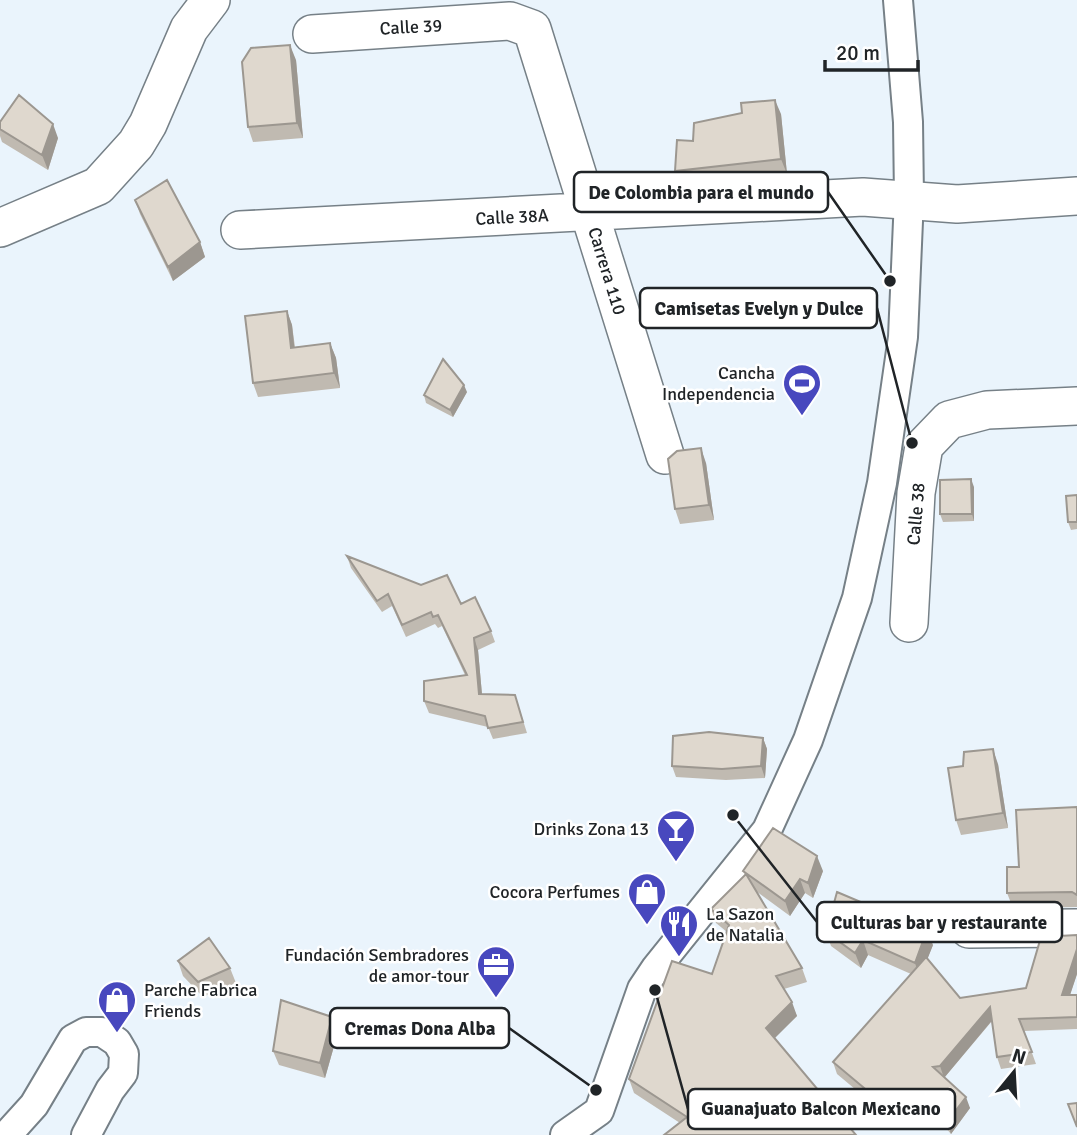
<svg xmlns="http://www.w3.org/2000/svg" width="1077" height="1135" font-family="Signika,sans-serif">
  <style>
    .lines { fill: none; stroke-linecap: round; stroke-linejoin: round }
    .pedestrian-casing { stroke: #768087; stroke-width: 32 }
    .minor-casing { stroke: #768087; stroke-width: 40 }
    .pedestrian { stroke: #fff; stroke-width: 28 }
    .minor { stroke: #fff; stroke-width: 37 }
    .wall { fill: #c0bab1 }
    .shaded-wall { fill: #9c9790 }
    .building { fill: #dfd8ce; stroke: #9c9790; stroke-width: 2 }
    .labels { text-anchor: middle; stroke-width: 5; stroke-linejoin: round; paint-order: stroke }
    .street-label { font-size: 18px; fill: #202427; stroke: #fff }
    .poi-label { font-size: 18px; fill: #202427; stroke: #fff; text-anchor: end }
    .leader { fill: none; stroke: #202427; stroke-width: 2.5 }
    .callout-dot { fill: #202427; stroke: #fff; stroke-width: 2.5 }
    .callout { fill: #fff; stroke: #202427; stroke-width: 2.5 }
    .callout-label { font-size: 19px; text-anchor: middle; font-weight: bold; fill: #202427 }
  </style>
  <rect width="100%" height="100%" fill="#eaf4fc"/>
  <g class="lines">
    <defs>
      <path id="pedestrian" d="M7,1135l27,-30 39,-66 13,-7h16l15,10 7,12 -1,19 -13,17 -24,45
        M565,1135l34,-24 43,-122 14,-21 111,-138 41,-90 49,-142 25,-115 21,-146 6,-139 -1,-76 -10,-122"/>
      <path id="minor" d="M312,34l198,-13 22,8 133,426
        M0,228l98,-42 38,-42 12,-20 41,-95 22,-29
        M240,230l623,-33 94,7 120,-8
        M909,623l7,-130 8,-47 25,-26 38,-10 90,-4
        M969,929l108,-1"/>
    </defs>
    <use href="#pedestrian" class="pedestrian-casing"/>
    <use href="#minor" class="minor-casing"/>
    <use href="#pedestrian" class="pedestrian"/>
    <use href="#minor" class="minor"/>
  </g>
  <path class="wall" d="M296,60l7,78 -50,4 -5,-15z
    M781,114l6,60 -107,12 -5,-15 18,-30z
    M0,122l58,16 -10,32 -46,-28 -2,-6z
    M135,200l65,42 5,15 -32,24 -33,-67z
    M287,311l5,14 3,22 35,-4 6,15 4,30 -82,9 -5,-14z
    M467,392l-14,25 -27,-14 -2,-8z
    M706,463l8,57 -34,4 -5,-15z
    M974,487v34l-31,1 -3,-8z
    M1077,495v34l-6,1 -3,-8z
    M347,556l114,48 30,27 4,11 -17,8 4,44 33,1 12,38 -34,6 -5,-12 -59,-14 -5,-12 41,-26 -23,-49 -4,2 -3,-4 -29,13 -14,-31 -10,6 -31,-44z
    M763,738l4,11 -2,29 -39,2 -50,-3 -4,-11z
    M998,764l10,64 -47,7 -5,-15z
    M1077,807v100l-64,1 -6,-15 12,-26z
    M743,871h80l-10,27 -8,-5 -15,23 -34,-25 46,77 5,14 -23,7 13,27 -23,22 82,97 -176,-12 -46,-30 -5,-14 83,-105 15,-42 -11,-9 -5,-14 34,-34z
    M826,932l107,13 -6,14 33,39 66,-10 51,-53v39l-7,21h7v34l-53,2 12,33 -35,5 -4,-12 -5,-36 -48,57 26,30 -19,26 -27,-32 -20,28 -67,-56 -4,-12 78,-88 -43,-19 -7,13 -30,-22z
    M178,961l52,7 6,15 -33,14 -20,-21z
    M338,1032l-13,46 -46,-13 -6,-14z"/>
  <path class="shaded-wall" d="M290,45l6,15 7,78 -6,-15z
    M775,100l6,14 6,60 -6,-15z
    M53,124l5,14 -10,32 -6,-15z
    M200,242l5,15 -32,24 -5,-14z
    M287,311l5,14 4,38 -5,-15z
    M330,343l6,15 4,30 -6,-15z
    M464,385l3,7 -14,25 -3,-7z
    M701,448l5,15 8,57 -5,-15z
    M971,479l3,8v34l-2,-7z
    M474,638l4,12 5,56 -4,-12z
    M763,738l4,11 -2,29 -4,-12z
    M993,749l5,15 10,64 -5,-15z
    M817,856l6,15 -10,27 -5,-15z
    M800,879l5,14 -15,23 -5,-15z
    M927,930l6,15 -13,33 -5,-15z
    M863,940l5,15 -7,13 -6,-15z
    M1077,949v25l-11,33 -4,-12z
    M792,1002l5,14 -26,26 -5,-14z
    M990,1007l4,11 -50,60 -4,-12z
    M332,1017l6,15 -13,46 -5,-15z
    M920,1090l4,12 -20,28 -4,-12z
    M966,1097l4,11 -19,26 -4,-12z"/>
  <path class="building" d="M290,45l7,78 -49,4 -6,-65 9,-14z
    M19,95l34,29 -11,31 -42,-26v-7z
    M775,100l6,59 -106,12 2,-31 16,1 1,-18 48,-10 -1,-10z
    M167,180l33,62 -32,25 -33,-67z
    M287,311l4,37 39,-5 4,30 -81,10 -8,-67z
    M443,359l21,26 -14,25 -26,-15z
    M701,448l8,57 -34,4 -7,-50 9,-8z
    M971,479l1,35h-32v-34z
    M1077,495v27h-9l-2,-26z
    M347,556l74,29 26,-10 14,29 14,-7 16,34 -17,7 5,56 36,1 8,27 -35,6 -3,-12 -61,-15v-20l43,-6 -29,-60 -5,2 -2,-5 -29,13 -14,-31 -11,7z
    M709,732l54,6 -2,28 -39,3 -50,-3 1,-30z
    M993,749l10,64 -47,7 -8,-52 15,-2 1,-14z
    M1077,807v88l-5,-3 -65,1v-26h12l-3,-57z
    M773,828l44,28 -9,27 -8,-4 -15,22 -42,-30z
    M746,874l56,94 -26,8 16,26 -26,26 90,107h-192l23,-18 -58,-38 43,-118 40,13 17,-49 -18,-16z
    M837,892l90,38 -12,33 -52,-23 -8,13 -29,-21z
    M1077,935v14l-15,46h15v22l-58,2 13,33 -35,5 -7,-50 -50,59 -7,1 33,30 -19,25 -27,-32 -20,28 -67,-56 93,-105 34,41 66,-10 15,-51z
    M209,938l21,30 -32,14 -20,-21z
    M281,1000l51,17 -12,46 -47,-12z
    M1077,1103v24l-9,-23z"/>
  <defs>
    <symbol id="stadium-pin" viewBox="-11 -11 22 30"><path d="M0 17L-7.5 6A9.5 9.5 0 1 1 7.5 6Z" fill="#4848be" stroke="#fff"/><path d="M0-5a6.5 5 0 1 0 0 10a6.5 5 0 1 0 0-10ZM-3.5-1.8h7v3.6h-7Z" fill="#fff"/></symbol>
    <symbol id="bar-pin" viewBox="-11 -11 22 30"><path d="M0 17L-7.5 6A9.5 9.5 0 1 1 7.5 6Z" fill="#4848be" stroke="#fff"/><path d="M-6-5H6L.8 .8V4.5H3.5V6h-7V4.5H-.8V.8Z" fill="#fff"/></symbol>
    <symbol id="shop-pin" viewBox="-11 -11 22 30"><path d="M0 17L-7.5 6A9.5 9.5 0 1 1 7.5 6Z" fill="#4848be" stroke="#fff"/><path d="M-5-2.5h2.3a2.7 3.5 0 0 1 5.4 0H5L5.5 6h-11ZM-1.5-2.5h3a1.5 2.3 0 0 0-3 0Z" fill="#fff"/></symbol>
    <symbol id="restaurant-pin" viewBox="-11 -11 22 30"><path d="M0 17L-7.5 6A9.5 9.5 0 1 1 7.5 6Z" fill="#4848be" stroke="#fff"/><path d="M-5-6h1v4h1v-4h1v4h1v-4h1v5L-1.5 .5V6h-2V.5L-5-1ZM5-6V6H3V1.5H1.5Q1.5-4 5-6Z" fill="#fff"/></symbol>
    <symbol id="office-pin" viewBox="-11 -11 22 30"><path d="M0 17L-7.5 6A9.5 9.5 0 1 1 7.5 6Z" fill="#4848be" stroke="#fff"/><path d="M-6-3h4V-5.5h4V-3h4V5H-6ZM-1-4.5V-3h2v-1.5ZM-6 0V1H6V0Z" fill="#fff"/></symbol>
  </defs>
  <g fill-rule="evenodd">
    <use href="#stadium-pin" x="780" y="361" width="44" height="60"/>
    <use href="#bar-pin" x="654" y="807" width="44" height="60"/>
    <use href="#shop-pin" x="625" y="870" width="44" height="60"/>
    <use href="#restaurant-pin" x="657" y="902" width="44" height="60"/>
    <use href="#office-pin" x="474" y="943" width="44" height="60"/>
    <use href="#shop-pin" x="95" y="978" width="44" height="60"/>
  </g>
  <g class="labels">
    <g class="street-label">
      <text transform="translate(411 27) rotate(-3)" y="6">Calle 39</text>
      <text transform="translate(512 217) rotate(-3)" y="6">Calle 38A</text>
      <text transform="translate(607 271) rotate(73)" y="6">Carrera 110</text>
      <text transform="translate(916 514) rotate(-85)" y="6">Calle 38</text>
    </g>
    <g class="poi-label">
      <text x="775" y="379">Cancha<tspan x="775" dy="21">Independencia</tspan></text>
      <text x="649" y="835">Drinks Zona 13</text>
      <text x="620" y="898">Cocora Perfumes</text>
      <text x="706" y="920" text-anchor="start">La Sazon<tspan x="706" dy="21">de Natalia</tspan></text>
      <text x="469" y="961">Fundación Sembradores<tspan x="469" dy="21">de amor-tour</tspan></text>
      <text x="144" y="996" text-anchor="start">Parche Fabrica<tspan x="144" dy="21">Friends</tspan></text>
    </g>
  </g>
  <path class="leader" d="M890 281L828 192M912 443L877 308M733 815L817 922M596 1090L509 1028M655 990L688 1109"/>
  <g class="callout-dot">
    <circle cx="890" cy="281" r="7"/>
    <circle cx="912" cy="443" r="7"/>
    <circle cx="733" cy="815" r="7"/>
    <circle cx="596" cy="1090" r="7"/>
    <circle cx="655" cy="990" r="7"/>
  </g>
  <g class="callout">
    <rect x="574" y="172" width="254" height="40" rx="7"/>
    <rect x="640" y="288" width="237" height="40" rx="7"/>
    <rect x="817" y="902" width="245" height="40" rx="7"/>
    <rect x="330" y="1008" width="179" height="40" rx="7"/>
    <rect x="688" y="1089" width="267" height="40" rx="7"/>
  </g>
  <g class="callout-label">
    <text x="701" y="199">De Colombia para el mundo</text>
    <text x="759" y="315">Camisetas Evelyn y Dulce</text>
    <text x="939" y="929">Culturas bar y restaurante</text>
    <text x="420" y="1035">Cremas Dona Alba</text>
    <text x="821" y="1115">Guanajuato Balcon Mexicano</text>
  </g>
  <g transform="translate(1014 1072) rotate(18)" stroke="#ffffff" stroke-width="5" paint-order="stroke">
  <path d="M0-5L12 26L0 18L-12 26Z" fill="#202427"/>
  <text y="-10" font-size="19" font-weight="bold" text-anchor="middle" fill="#202427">N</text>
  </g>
  <path d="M825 60v10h93v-10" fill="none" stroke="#202427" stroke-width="3.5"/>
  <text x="836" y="60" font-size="21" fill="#202427" stroke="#ffffff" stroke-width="5" paint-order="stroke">20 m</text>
</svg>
